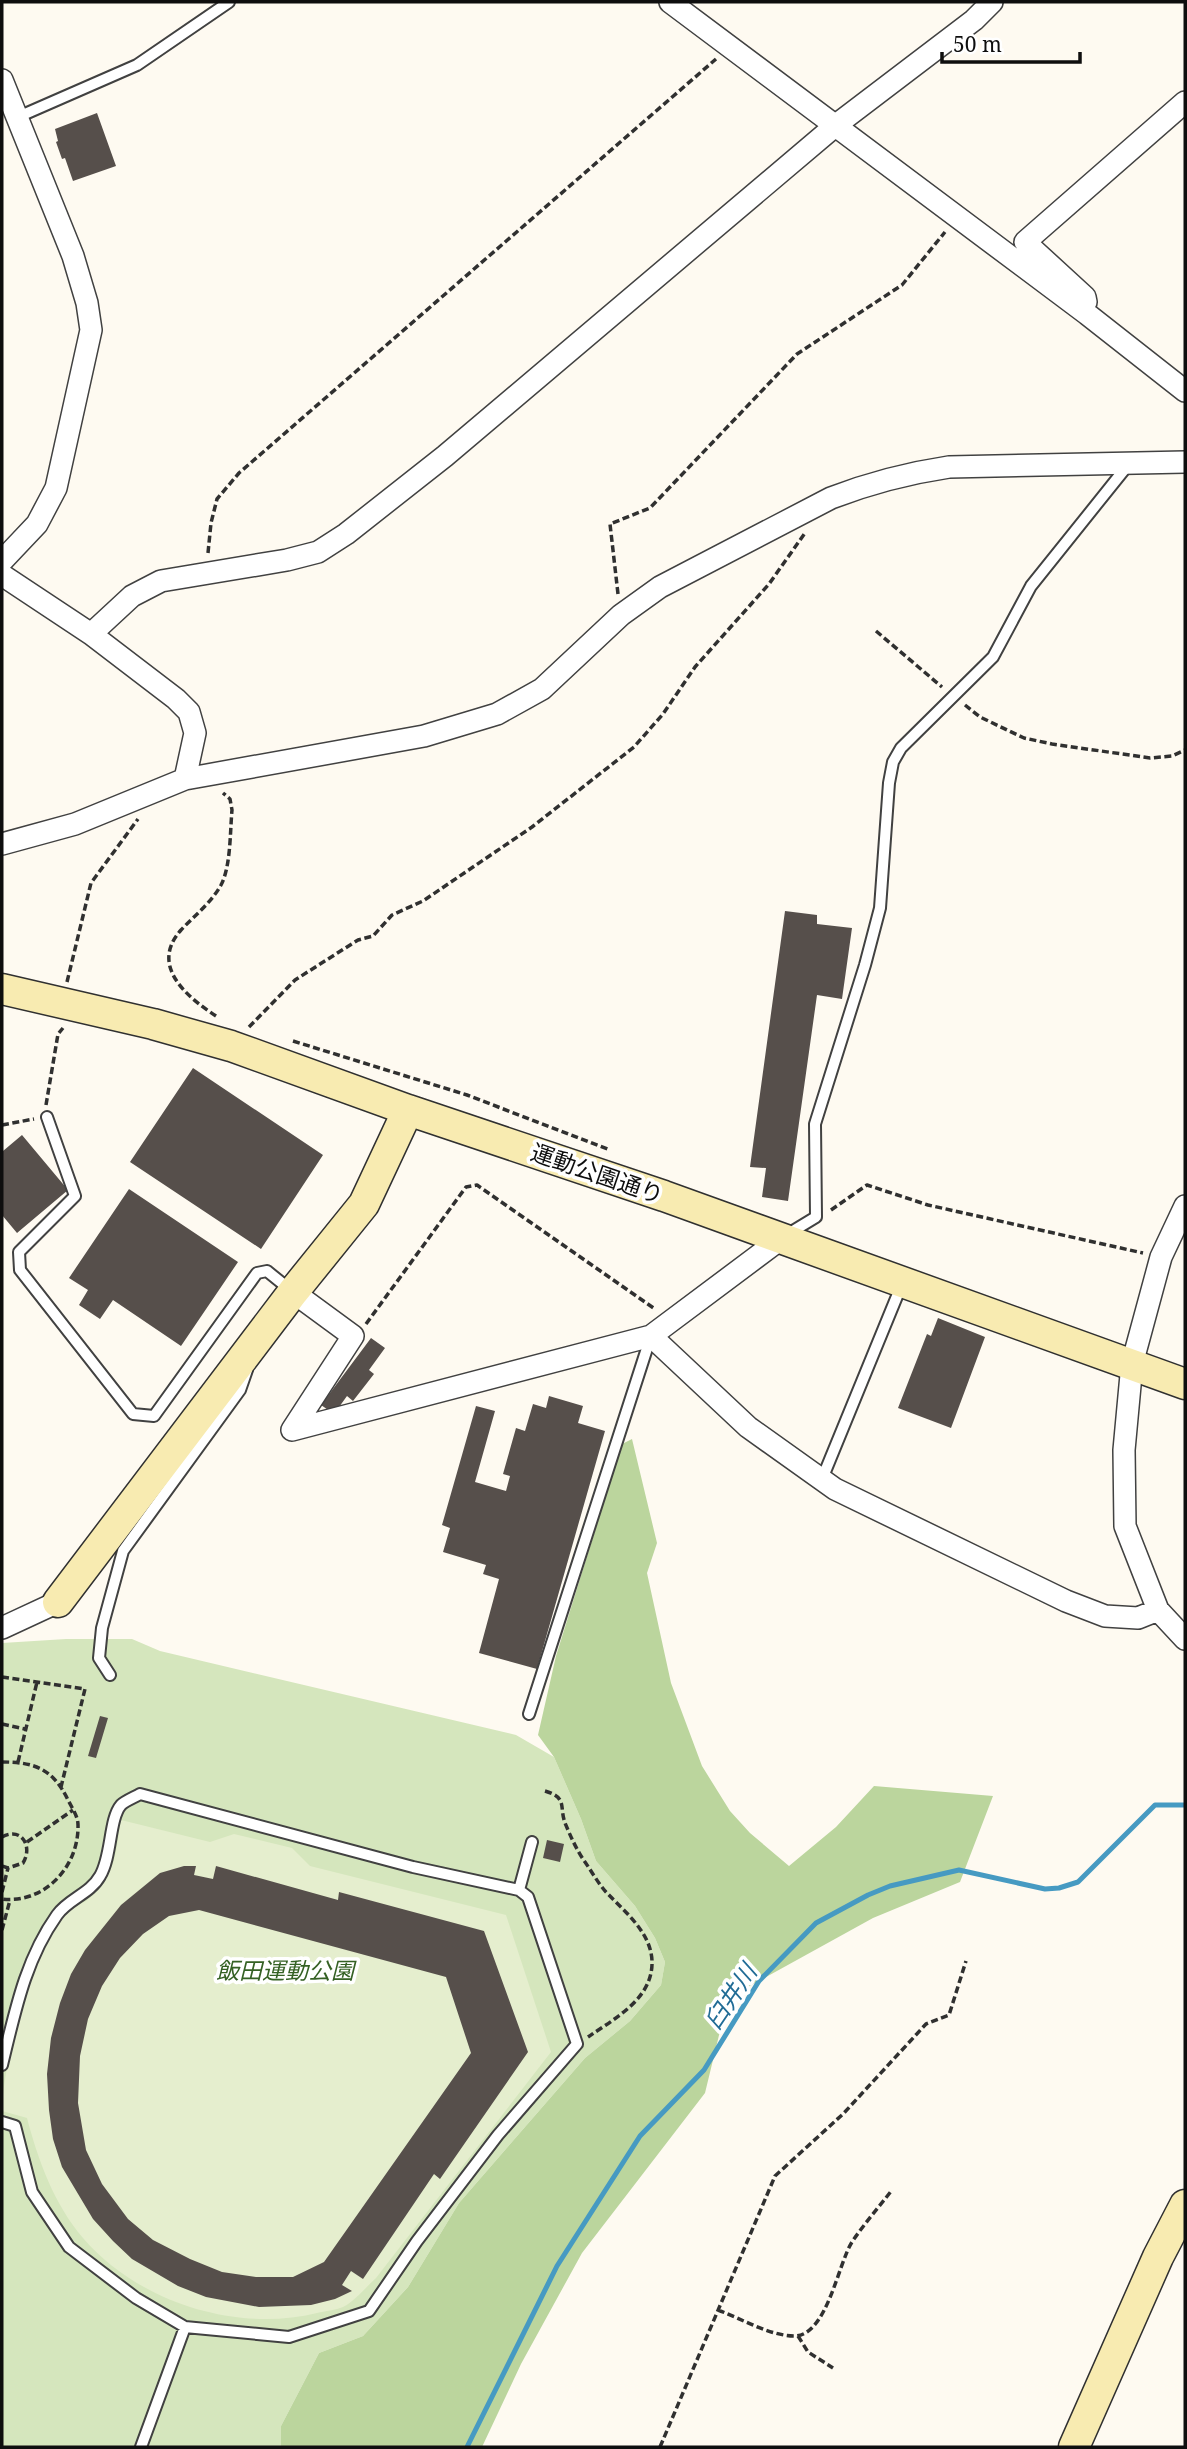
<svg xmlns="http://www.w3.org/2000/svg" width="1187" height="2449" font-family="'Noto Serif','Noto Sans JP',serif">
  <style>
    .green { fill: #d5e6bd }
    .forest { fill: #bbd59d }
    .pitch { fill: #e5eece }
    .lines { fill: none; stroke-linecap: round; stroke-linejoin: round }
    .stream { stroke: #469ac2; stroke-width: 5 }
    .building { fill: #564f4b; fill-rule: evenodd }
    .lane-casing { stroke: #414141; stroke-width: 14 }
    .street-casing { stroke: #414141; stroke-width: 24 }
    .secondary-casing { stroke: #303030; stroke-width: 33 }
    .path { stroke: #303030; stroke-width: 3.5; stroke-dasharray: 7 3.5; stroke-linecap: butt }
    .lane { stroke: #fff; stroke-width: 10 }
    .street { stroke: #fff; stroke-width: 21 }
    .secondary { stroke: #f8ebb1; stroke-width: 30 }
    .labels { text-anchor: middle; stroke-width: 7; stroke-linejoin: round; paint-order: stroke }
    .street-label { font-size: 23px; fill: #0e0e0e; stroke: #fff }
    .park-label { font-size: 23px; font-style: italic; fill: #356124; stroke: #fff }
    .water-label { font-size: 24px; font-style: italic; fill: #216c96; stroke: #fff }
  </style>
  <rect width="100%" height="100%" fill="#fefaf1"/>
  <path class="green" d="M66,1639h66l28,12 356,84 38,22 27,62 15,42 39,45 20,32 10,24 -4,23 -31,36 -45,37 -126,145 -51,84 -45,49 -44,17 -38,73v21h-279v-804z"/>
  <path class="forest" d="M632,1439l25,104 -10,30 24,110 31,83 28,45 20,22 39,33 47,-39 38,-41 119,10 -33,86 -87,36 -145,80 -23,95 -123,160 -61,111 -39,83h-201v-21l38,-73 44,-17 45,-49 51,-84 126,-145 45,-37 31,-36 4,-23 -10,-24 -20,-32 -39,-45 -15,-42 -27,-62 -16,-22 18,-79 66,-212z"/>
  <path class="pitch" d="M121,1820l89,22 24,-8 58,14 18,18 196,49 45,137 -175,226c-10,9 -21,23 -33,29 -7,3 -18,4 -26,6 -81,20 -179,-11 -234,-75 -29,-34 -45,-78 -56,-120l-25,-7c0,-45 32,-164 62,-197 7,-7 20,-10 27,-17 25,-22 25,-47 30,-77z"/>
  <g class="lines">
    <path class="stream" d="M467,2447l90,-181 83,-130 64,-66 55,-89 57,-58 52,-28 22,-9 69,-16 86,19 14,-1 19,-6 77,-77h30"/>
  </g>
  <path class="building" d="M97,113l19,53 -43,15 -8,-23 -3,1 -6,-17 2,-1 -3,-12z
    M785,911l32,4v9l35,4 -10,71 -25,-4 -29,206 -26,-4 4,-29 -16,-1z
    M193,1068l130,87 -62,94 -131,-87z
    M22,1135l46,55 -51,43 -15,-18v-66l1,2z
    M129,1189l109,73 -57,84 -68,-46 -13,19 -21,-14 9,-15 -19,-12z
    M938,1318l47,19 -34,91 -53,-20 29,-74 4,2z
    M371,1338l14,10 -16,22 5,4 -21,27 -6,-5 -13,18 -13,-9z
    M549,1396l34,10 -5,17 27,8 -68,238 -58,-16 20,-74 -16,-5 3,-9 -43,-13 7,-24 -8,-3 34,-119 19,5 -20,71 31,9 4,-15 -7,-2 13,-46 9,3 8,-27 13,4z
    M100,1716l8,2 -12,40 -8,-2z
    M547,1840l17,4 -4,18 -17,-4z
    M184,1866h12l-2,9 19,4 3,-13 122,34 1,-8 145,39 44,121 -88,127 -6,-5 -71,105 -12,-8 -9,14 10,6 -17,8 -24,6 -52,2 -53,-10 -28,-11 -46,-27 -19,-18 -20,-22 -31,-52 -9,-28 -4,-29 -2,-36 4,-36 9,-35 11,-29 14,-24 36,-45 39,-32zM199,1910l247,67 25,76 -147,209 -31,15h-37l-34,-5 -32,-13 -37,-19 -25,-21 -26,-35 -16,-34 -8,-47 2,-47 8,-37 14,-33 18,-28 23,-24 26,-18z"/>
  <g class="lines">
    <defs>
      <path id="lane" d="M18,117l119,-52 92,-63
        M47,1117l28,79 -56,56 1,18 113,144 21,2 103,-143 10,-2 26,21
        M788,1234l28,-17 -1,-93 50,-159 15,-57 9,-125 4,-21 8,-14 92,-91 38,-71 97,-121
        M822,1479l80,-195
        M110,1675l-11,-17 3,-30 21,-77 117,-161 7,-20
        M529,1714l122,-378
        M519,1890l13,-48
        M2,2065c13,-53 23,-105 55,-150 11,-16 33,-21 43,-39 12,-20 9,-57 21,-71 4,-4 14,-8 19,-11l273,73 106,23 9,7 49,147 -79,91 -81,106 -48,70 -80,26 -104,-10 -49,-29 -67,-51 -37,-55 -17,-66 -13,-4
        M141,2447l44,-120"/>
      <path id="street" d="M670,2l417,312 98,77
        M2,80l71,176 14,47 4,27 -35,158 -19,36 -35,37
        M1086,302l-1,-5 -60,-55 160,-140
        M2,575l89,59 85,65 13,13 6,21 -10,46
        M91,634l41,-38 29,-15 126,-21 31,-8 28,-18 99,-78 391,-331 138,-105 18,-18
        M2,844l73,-20 110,-45 239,-43 73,-22 45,-25 79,-74 39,-28 171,-89c39,-15 78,-25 118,-31l236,-5
        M1185,1206l-24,51 -29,107 -8,86 1,76 33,84 27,29
        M293,1292l60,44 -61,94 359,-94 131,-98
        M651,1336l97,91 87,62 231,112 39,15 33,2 20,-8
        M2,1628l56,-26"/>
      <path id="secondary" d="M2,989l151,35 78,22 177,64 256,86 521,188
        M58,1602l235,-310 71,-88 44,-94
        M1074,2447l84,-190 27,-52"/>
    </defs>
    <use href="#lane" class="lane-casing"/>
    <use href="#street" class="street-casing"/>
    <use href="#secondary" class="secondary-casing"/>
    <path class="path" d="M208,553l3,-30 6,-24 22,-26 477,-414
      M618,594l-8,-70 40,-16 147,-154 105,-69 43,-53
      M876,631l66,56
      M965,705l15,12 44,21 28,6 98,14 22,-2 13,-6
      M67,982l24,-99 47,-64
      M216,1016c-29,-19 -67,-50 -35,-86 14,-15 30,-27 40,-45 10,-19 9,-54 11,-75l-2,-11 -7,-6
      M249,1027l46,-47 63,-40 15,-4 19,-21 31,-14 109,-74 102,-80 29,-33 32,-47 74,-83 36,-51
      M293,1041l174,54 143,55
      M46,1105l12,-71 5,-6
      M2,1125l32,-6
      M831,1210l36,-25 61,20 215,48
      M366,1324l100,-137 11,-2 178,124
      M2,1677l83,12 -24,98
      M2,1724l23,5
      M2,1762c33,0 51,7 66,38 4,8 10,16 10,25 1,42 -34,79 -76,74
      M18,1762l19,-80
      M545,1791c23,7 14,15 20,32 5,12 12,28 20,39 7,10 13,21 21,30 22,23 52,46 45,81 -6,30 -40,48 -63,64
      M2,1837c20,-11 31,10 21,26l-15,5 -6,-2
      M27,1842l46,-32
      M2,1892l6,-24
      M2,1930l8,-30
      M718,2310c24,9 52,26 77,26 32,-1 43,-72 57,-94 12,-18 27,-35 40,-52
      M798,2336l10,16 25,16
      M660,2447l115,-271 68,-62 83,-90 23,-9 17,-54"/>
    <use href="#lane" class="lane"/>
    <use href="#street" class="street"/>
    <use href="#secondary" class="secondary"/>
  </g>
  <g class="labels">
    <g class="street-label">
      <text transform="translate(597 1174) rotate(19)" y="8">運動公園通り</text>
    </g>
    <g class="park-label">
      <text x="285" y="1979">飯田運動公園</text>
    </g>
    <g class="water-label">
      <text transform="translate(731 1997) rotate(-56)" y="8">臼井川</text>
    </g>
  </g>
  <rect width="1187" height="2449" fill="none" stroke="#0e0e0e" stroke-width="7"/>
  <path d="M942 52v10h138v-10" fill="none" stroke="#0e0e0e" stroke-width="3.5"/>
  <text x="953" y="52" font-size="21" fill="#0e0e0e" stroke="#ffffff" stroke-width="5" paint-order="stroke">50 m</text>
</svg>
